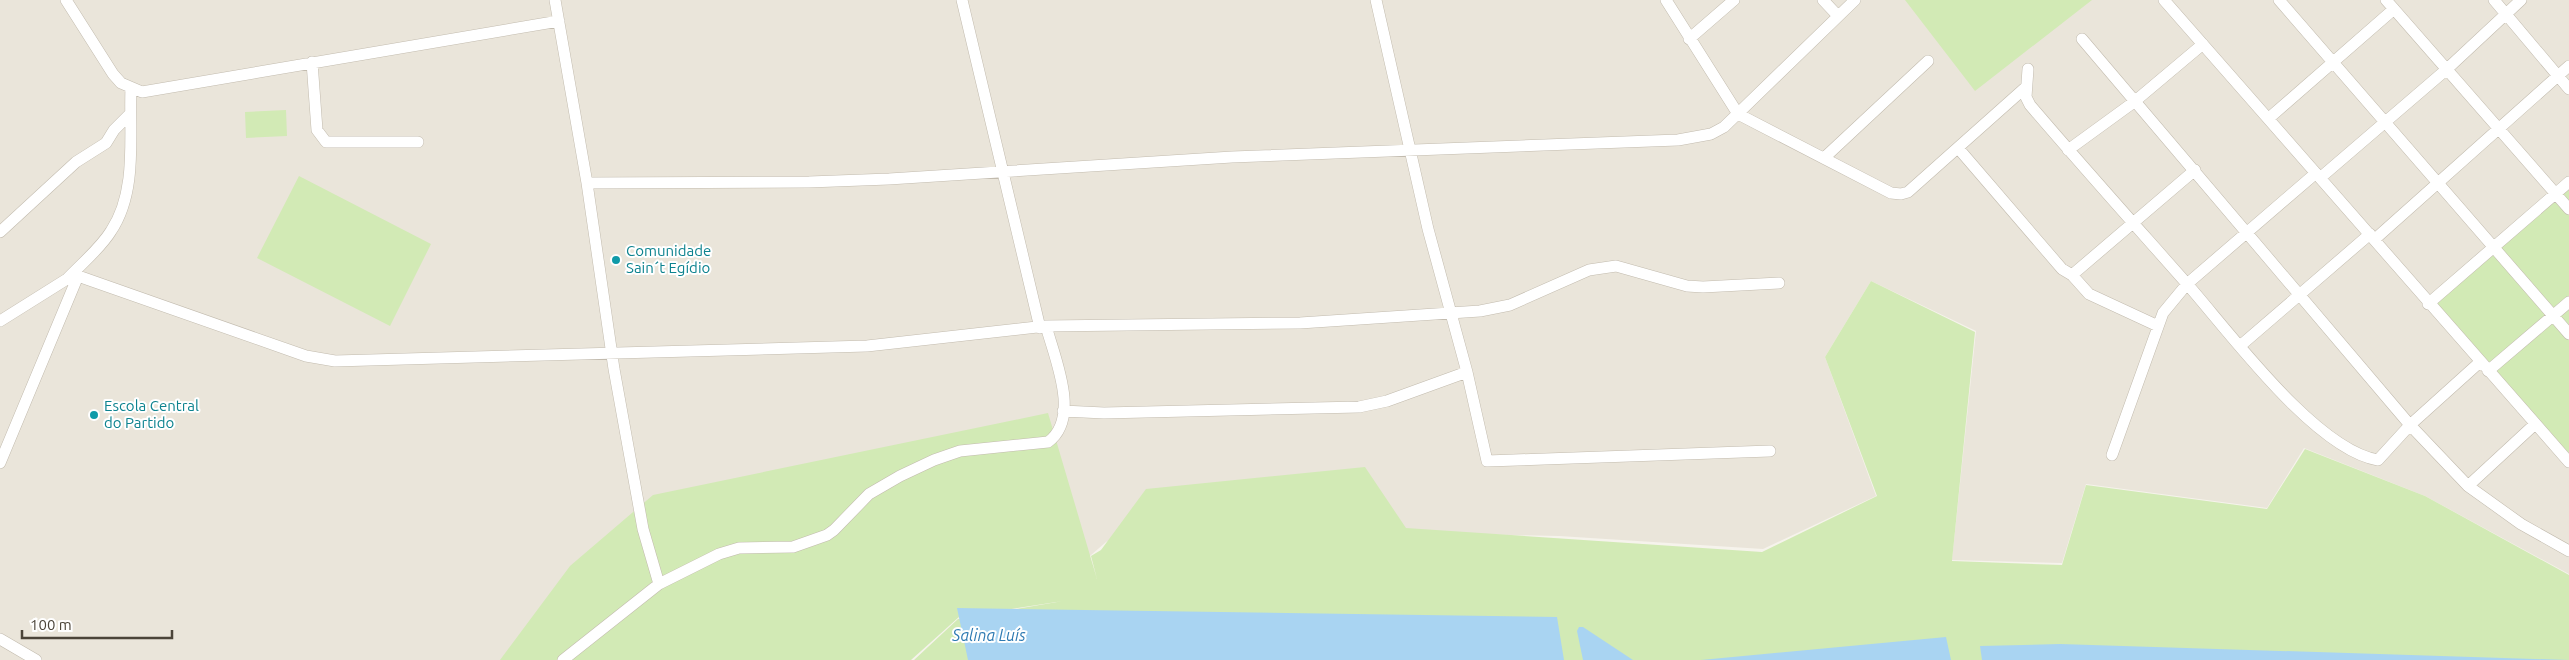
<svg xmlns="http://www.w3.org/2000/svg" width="2569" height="660" font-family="Ubuntu,sans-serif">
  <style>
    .residential { fill: #eae5da }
    .green { fill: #d2eab5 }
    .water { fill: #a9d4f2 }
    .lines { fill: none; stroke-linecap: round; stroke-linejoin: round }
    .minor-casing { stroke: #c2bbae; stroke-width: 12 }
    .minor { stroke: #fff; stroke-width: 11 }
    .culture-dot { fill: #0f9aa8; stroke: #fff; stroke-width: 2 }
    .labels { text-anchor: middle; stroke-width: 4; stroke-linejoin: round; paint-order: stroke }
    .culture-label { font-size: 15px; fill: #0d838f; stroke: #fff; text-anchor: start }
    .water-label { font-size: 16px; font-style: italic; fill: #2e7ab2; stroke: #fff }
  </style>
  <rect width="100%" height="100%" fill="#f6f3ec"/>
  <path class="residential" d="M0,0h2569v574l-144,-78 -121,-48 -37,60 -181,-24 -24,79 -110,-3 24,-229 -105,-50 -46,76 51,139 -113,53 -204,-13 -151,-3 -249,-21 -53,30 -39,34 -89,22 -84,62h-894z"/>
  <path class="green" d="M1905,0h187l-117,91z
    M286,110l1,26 -41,2 -1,-26z
    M299,176l132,68 -41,82 -133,-68z
    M2569,181v272l-137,-148z
    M1871,281l104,51 -23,229 110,4 24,-80 181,24 38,-60 120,47 144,79v85h-1655l44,-41 105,-18 -104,16 -48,43h-411l70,-94 83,-71 395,-82 49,166 -6,-23 10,-6 45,-61 219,-22 41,61 356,24 115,-56 -52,-139z"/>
  <path class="water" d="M957,608l600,9 7,43h-596z
    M1579,627h4l50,33h-50l-6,-29z
    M1946,637l5,23h-250z
    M2060,644l509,16h-587l-2,-14z"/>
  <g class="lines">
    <defs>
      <path id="minor" d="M66,0l47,74 8,9 21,9 417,-71
        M555,0l32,183 27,186 29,160 16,55
        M962,0l78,328
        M1376,0l52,229 39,143 20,89 283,-10
        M1666,0l72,114 153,79 10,1 7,-2 118,-105
        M1823,0l15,16
        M2164,0l405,462
        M2279,0l290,334
        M2386,0l183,209
        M2494,0l75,89
        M1689,39l45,-39
        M2082,39l328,386 58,61 53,38 48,27
        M312,62l5,68 9,12h92
        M2028,69l-2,28 4,8c52,61 105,120 158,180 42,48 128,165 190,175l32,-35 70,-63
        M2269,118l125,-109
        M1958,148l104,121 10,6 17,19 69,32
        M2068,150l66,-48 69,-58
        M1824,158l104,-97
        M2320,178l127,-109 74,-69
        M587,183l222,-1 80,-3 343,-22 446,-17 33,-6 13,-7 131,-127
        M0,232l76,-70 30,-19 8,-13 15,-15
        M2375,239l194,-173
        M2072,275l123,-105
        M67,279c14,-15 33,-30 44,-48 27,-40 18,-97 20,-143
        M2428,304l141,-122
        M0,321l67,-42 11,-3 228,80 29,5 532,-15 179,-20 254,-3 180,-12 30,-6 79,-35 27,-4 71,20 16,1 76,-4
        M2240,346l130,-112
        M2488,371l81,-69
        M1063,411l41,2 255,-6 28,-6 80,-29
        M2112,455l51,-142 24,-29 129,-111
        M0,463l78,-187
        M2468,486l66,-61
        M0,639l36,21
        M563,660l96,-76 60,-30 20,-6 54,-1 34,-12 7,-5 35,-36 31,-18 34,-16 26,-9 88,-9c33,-24 7,-83 -2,-116"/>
    </defs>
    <use href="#minor" class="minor-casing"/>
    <use href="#minor" class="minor"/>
  </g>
  <g class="culture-dot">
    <circle cx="616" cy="260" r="5"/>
    <circle cx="94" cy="415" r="5"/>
  </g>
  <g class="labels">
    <g class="culture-label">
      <text x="626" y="256">Comunidade<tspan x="626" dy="17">Sain´t Egídio</tspan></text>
      <text x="104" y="411">Escola Central<tspan x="104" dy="17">do Partido</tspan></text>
    </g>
    <g class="water-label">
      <text x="989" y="641">Salina Luís</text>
    </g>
  </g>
  <path d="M22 630v8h150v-8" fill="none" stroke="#4b4439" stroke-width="2.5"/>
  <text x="30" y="630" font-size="15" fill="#4b4439" stroke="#ffffff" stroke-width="4" paint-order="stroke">100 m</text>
</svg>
